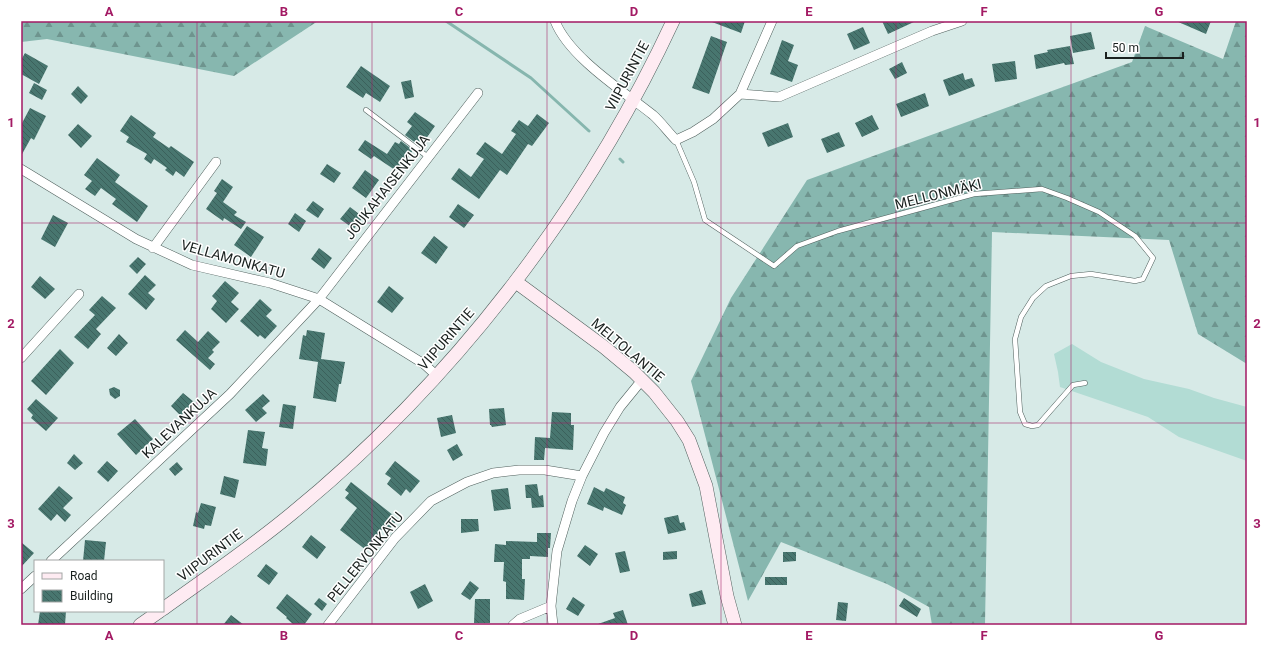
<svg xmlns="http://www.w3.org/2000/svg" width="1268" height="646" font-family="Roboto,sans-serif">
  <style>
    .forest { fill: url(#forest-firs) }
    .garden { fill: #b2dcd4 }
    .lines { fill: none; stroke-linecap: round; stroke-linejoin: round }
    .stream { stroke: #86b6ae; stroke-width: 3 }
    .building { fill: url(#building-back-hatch) }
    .lane-casing { stroke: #50605d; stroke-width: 5.5 }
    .street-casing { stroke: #50605d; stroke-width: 10 }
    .secondary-casing { stroke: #50605d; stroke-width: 14 }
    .lane { stroke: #fff; stroke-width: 4.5 }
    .street { stroke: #fff; stroke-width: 9 }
    .secondary { stroke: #feebf2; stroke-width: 13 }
    .grid { fill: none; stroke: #a31a64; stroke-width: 1; stroke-opacity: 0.55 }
    .labels { text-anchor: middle; stroke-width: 3; stroke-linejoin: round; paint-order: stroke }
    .street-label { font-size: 14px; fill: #1a211f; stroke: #fff }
    .neatline { fill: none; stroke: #a31a64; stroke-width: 1.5 }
    .grid-label { font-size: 13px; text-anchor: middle; font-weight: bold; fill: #a31a64 }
  </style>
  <defs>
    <pattern id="forest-firs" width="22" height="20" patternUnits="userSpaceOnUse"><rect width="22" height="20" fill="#87b7af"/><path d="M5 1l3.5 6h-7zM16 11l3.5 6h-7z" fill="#6e948e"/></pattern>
    <pattern id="building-back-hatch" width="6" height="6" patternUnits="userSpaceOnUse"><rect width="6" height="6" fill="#48766f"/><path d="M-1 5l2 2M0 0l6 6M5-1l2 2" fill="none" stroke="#3b605b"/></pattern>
  </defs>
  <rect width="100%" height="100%" fill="#d7eae7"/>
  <path class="forest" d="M21,21h297l-84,55 -187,-37 -26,3z
    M1236,21h11v343l-49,-30 -29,-94 -177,-8 -7,393h-53l-3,-18 -42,-23 -106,-42 -33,59 -57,-220 40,-83 76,-118 325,-118 13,-36 78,33z"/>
  <path class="garden" d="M1072,344l29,18 43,17 45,10 25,9 33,9v54l-68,-24 -31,-20 -88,-30 -2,-15 -4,-18z"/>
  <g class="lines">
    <path class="stream" d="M446,21l85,57 58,53
      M620,159l3,3"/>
  </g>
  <path class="building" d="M712,21h33l-4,12 -29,-11z
    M882,21h34l-28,13z
    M1176,21h35l-5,13z
    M863,27l7,16 -16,7 -7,-16z
    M1091,32l4,17 -22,4 -3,-17z
    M711,36l16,6 -18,52 -17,-6z
    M782,40l12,5 -6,16 10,4 -6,17 -22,-8z
    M1070,46l4,18 -9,1 -1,-2 -28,6 -2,-14 14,-3 -1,-2z
    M25,53l23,13 -9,18 -18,-10v-14z
    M1015,61l2,18 -22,3 -3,-18z
    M902,62l5,11 -12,6 -6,-10z
    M361,66l29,20 -10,16 -14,-9 -3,5 -17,-11z
    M963,73l2,7 7,-2 3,8 -26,10 -6,-16z
    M411,80l3,17 -9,2 -4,-17z
    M34,83l13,7 -5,10 -13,-7z
    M78,86l10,10 -7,8 -10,-10z
    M925,93l4,13 -28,11 -5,-13z
    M30,108l16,8 -12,24 -3,-2 -10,18v-31z
    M415,112l20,14 -12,17 -3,-2 -3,3 -12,-9 7,-9 -5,-4z
    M537,114l12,9 -17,23 -4,-2 -21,31 -7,-5 -21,29 -28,-20 8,-11 12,9 13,-18 -8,-5 9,-12 17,12 14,-20 -5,-3 8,-11 9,6z
    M131,115l25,18 -3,4 16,11 2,-2 23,16 -10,15 -8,-6 -3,5 -8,-6 2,-2 -13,-9 -3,5 -7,-5 3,-5 -21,-12 3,-5 -9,-6z
    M872,115l7,14 -17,8 -7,-14z
    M788,123l5,14 -25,10 -6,-14z
    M78,124l14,12 -11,12 -13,-13z
    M839,132l6,14 -18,7 -6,-14z
    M365,140l22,14 8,-12 4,2 2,-3 12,9 -15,22 -24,-16 -3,3 -13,-9z
    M97,158l23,17 -5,7 33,24 -11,16 -25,-18 4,-5 -15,-11 -6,8 -10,-7 7,-8 -8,-6z
    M327,164l14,9 -7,10 -14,-9z
    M365,170l14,10 -13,18 -14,-10z
    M222,179l11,8 -10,15 14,10 -3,3 12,7 -5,7 -17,-11 -1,3 -17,-12 11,-16 -3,-2z
    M313,201l11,8 -6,9 -12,-8z
    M458,204l16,11 -10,13 -15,-11z
    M350,207l13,10 -9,12 -14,-10z
    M295,213l11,8 -7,11 -11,-8z
    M53,215l15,8 -13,24 -14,-8z
    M247,226l17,11 -13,20 -17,-12z
    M434,236l14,11 -12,17 -15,-11z
    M319,248l13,10 -8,11 -13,-10z
    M138,257l8,7 -9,10 -8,-8z
    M145,275l11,10 -8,8 7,6 -9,11 -18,-16z
    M40,276l15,13 -10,10 -14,-12z
    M225,281l14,12 -8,9 8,7 -13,14 -15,-14 6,-8 -5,-5z
    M389,286l15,12 -12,15 -15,-11z
    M102,296l14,12 -20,21 5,5 -13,15 -14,-12 21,-22 -6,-5z
    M260,299l12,11 -6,6 11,10 -12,13 -5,-4 -2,2 -18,-16z
    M185,330l13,12 10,-11 12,11 -8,8 2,2 -6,6 7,6 -5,6 -34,-30z
    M307,330l18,3 -4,26 24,3 -4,22h-2l-3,18 -23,-4 5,-36 -19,-3 4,-24 3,1z
    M119,334l9,9 -12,13 -9,-8z
    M60,349l14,14 -28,32 -15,-14z
    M114,387l6,3v6l-5,3 -5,-4 -1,-6z
    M183,393l11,9 -13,14 -10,-10z
    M263,394l7,7 -8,7 5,5 -11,9 -11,-12z
    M36,399l22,19 -12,13 -15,-13 2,-3 -6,-6z
    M283,404l13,2 -3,23 -14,-2z
    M504,408l2,17 -14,2 -1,-2h-1l-1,-16z
    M552,412l19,1v12h3l-1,25 -28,-2 -1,12h-10l1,-23 15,1z
    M452,415l4,18 -15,4 -4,-19z
    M135,419l18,20 -17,16 -19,-21z
    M248,430l17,2 -3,16 6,1 -2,17 -23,-3z
    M457,444l6,11 -10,6 -6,-11z
    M74,454l9,9 -8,7 -8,-7z
    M107,461l11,10 -10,11 -11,-10z
    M395,461l25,20 -10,12 -4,-4 -5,7 -14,-12 4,-6 -6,-4z
    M177,462l6,7 -8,7 -6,-7z
    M224,476l15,4 -4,18 -15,-4z
    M351,482l47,37 -10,12 -5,-3 -17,22 -26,-20 17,-22 -12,-10 4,-5 -4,-3z
    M537,484l2,12 4,-1 1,12 -12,1 -1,-10h-5l-1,-13z
    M59,486l14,12 -10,10 8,7 -6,7 -8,-8 -6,7 -13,-12z
    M594,487l10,5 2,-4 19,9 -2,6 3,2 -4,10 -18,-8 -1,4 -16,-7z
    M508,488l3,21 -17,2 -3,-21z
    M201,503l15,4 -5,19 -6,-1 -1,4 -11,-3 3,-14 2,1z
    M678,515l2,8 4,-1 2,8 -18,4 -4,-16z
    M461,519h17l1,12 -18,2z
    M537,533h14l-1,15h-2v9l-18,-1v3h-8v20h3l-1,21 -18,-1v-17l-3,-1 1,-19h-10l1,-18 11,1v-4l31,1z
    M311,535l15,12 -9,12 -15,-12z
    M85,540l21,2 -2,19h-21z
    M21,542l13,11 -13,14z
    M585,545l13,9 -8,12 -13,-10z
    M625,551l5,20 -10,2 -5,-20z
    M677,551v8l-14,1v-8z
    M783,552h13v9l-13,1z
    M266,564l12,9 -9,12 -12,-9z
    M765,577h22v8h-22z
    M470,581l9,7 -9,12 -9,-6z
    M425,584l8,17 -15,8 -8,-17z
    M702,590l4,14 -14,3 -3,-13z
    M287,594l25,20 -8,11h-10l-8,-7 1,-1 -11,-9z
    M573,597l12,8 -7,11 -12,-7z
    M319,598l8,6 -5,7 -8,-7z
    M904,598l17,11 -4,8 -18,-11z
    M475,599h15v24h-16z
    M838,602l10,1 -2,18 -10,-1z
    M623,610l5,15h-30v-1l17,-6 -2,-5z
    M40,611h26l-1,14h-27z
    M231,615l13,10h-21z"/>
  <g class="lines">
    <defs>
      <path id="lane" d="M366,110l62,47
        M676,140l18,42 11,38 69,46 23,-20 41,-15 136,-37 68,-5 25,9 32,14 36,24 18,22 -10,21 -8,2 -44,-7 -20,2 -25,10 -13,12 -12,19 -6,22 5,73 5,12 7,2 6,-1 35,-40 12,-2"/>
      <path id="street" d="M555,21c14,36 68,70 98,94 8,7 15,17 23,25l17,-8 20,-13 27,-25 32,-73
        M740,94l39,3 153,-66 30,-10
        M21,169l115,70 56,26 78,18 49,16 105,65 12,11
        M153,248l63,-86
        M21,358l58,-64
        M51,561l179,-167 89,-95 159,-206
        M21,589l14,-13
        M328,625l67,-87 36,-37 36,-19 26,-9 26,-3h26l37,6
        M513,625l7,-6 31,-13
        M553,625l-2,-19 6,-55 15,-50 10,-25 22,-43 16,-26 22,-27"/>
      <path id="secondary" d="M516,282l88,65 30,25 20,20 23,29 12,19 17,46 21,110 8,29
        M163,609c43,-31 87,-61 127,-94 162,-132 295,-305 383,-494
        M140,625l20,-14"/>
    </defs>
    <use href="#lane" class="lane-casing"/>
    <use href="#street" class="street-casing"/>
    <use href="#secondary" class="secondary-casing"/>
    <use href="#lane" class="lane"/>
    <use href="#street" class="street"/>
    <use href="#secondary" class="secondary"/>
  </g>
  <path class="grid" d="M197,21v604M372,21v604M547,21v604M721,21v604M896,21v604M1071,21v604M21,223h1226M21,423h1226"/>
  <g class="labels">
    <g class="street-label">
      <text transform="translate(627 76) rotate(-62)" y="5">VIIPURINTIE</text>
      <text transform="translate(387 187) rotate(-52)" y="5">JOUKAHAISENKUJA</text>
      <text transform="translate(938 194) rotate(-14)" y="5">MELLONMÄKI</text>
      <text transform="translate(233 259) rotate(16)" y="5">VELLAMONKATU</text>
      <text transform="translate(446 339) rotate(-49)" y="5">VIIPURINTIE</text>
      <text transform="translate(628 350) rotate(40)" y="5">MELTOLANTIE</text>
      <text transform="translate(179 423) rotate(-43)" y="5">KALEVANKUJA</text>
      <text transform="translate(210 555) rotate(-37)" y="5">VIIPURINTIE</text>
      <text transform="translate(365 557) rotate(-51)" y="5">PELLERVONKATU</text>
    </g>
  </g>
  <rect width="1268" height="646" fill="none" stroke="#ffffff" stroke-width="44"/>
  <rect x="34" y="560" width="130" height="52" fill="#ffffff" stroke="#a3a6a5"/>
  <rect x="42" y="573" width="20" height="6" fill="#feebf2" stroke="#a3a6a5"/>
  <text x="70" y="580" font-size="12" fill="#1a211f">Road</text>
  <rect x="42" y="590" width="20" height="12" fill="url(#building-back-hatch)" stroke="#a3a6a5"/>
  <text x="70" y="600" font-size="12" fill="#1a211f">Building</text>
  <path d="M1106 52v6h77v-6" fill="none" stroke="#1a211f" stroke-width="2"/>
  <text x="1112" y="52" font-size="12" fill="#1a211f" stroke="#ffffff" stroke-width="3" paint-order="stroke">50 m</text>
  <rect x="22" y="22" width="1224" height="602" class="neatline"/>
  <g class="grid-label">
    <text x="109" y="16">A</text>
    <text x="284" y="16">B</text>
    <text x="459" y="16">C</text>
    <text x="634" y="16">D</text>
    <text x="809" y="16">E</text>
    <text x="984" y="16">F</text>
    <text x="1159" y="16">G</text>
    <text x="11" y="127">1</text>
    <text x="1257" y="127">1</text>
    <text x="11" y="328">2</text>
    <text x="1257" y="328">2</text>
    <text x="11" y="528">3</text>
    <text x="1257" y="528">3</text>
    <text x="109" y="640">A</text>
    <text x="284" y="640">B</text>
    <text x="459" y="640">C</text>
    <text x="634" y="640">D</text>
    <text x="809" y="640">E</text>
    <text x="984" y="640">F</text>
    <text x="1159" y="640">G</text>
  </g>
</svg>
